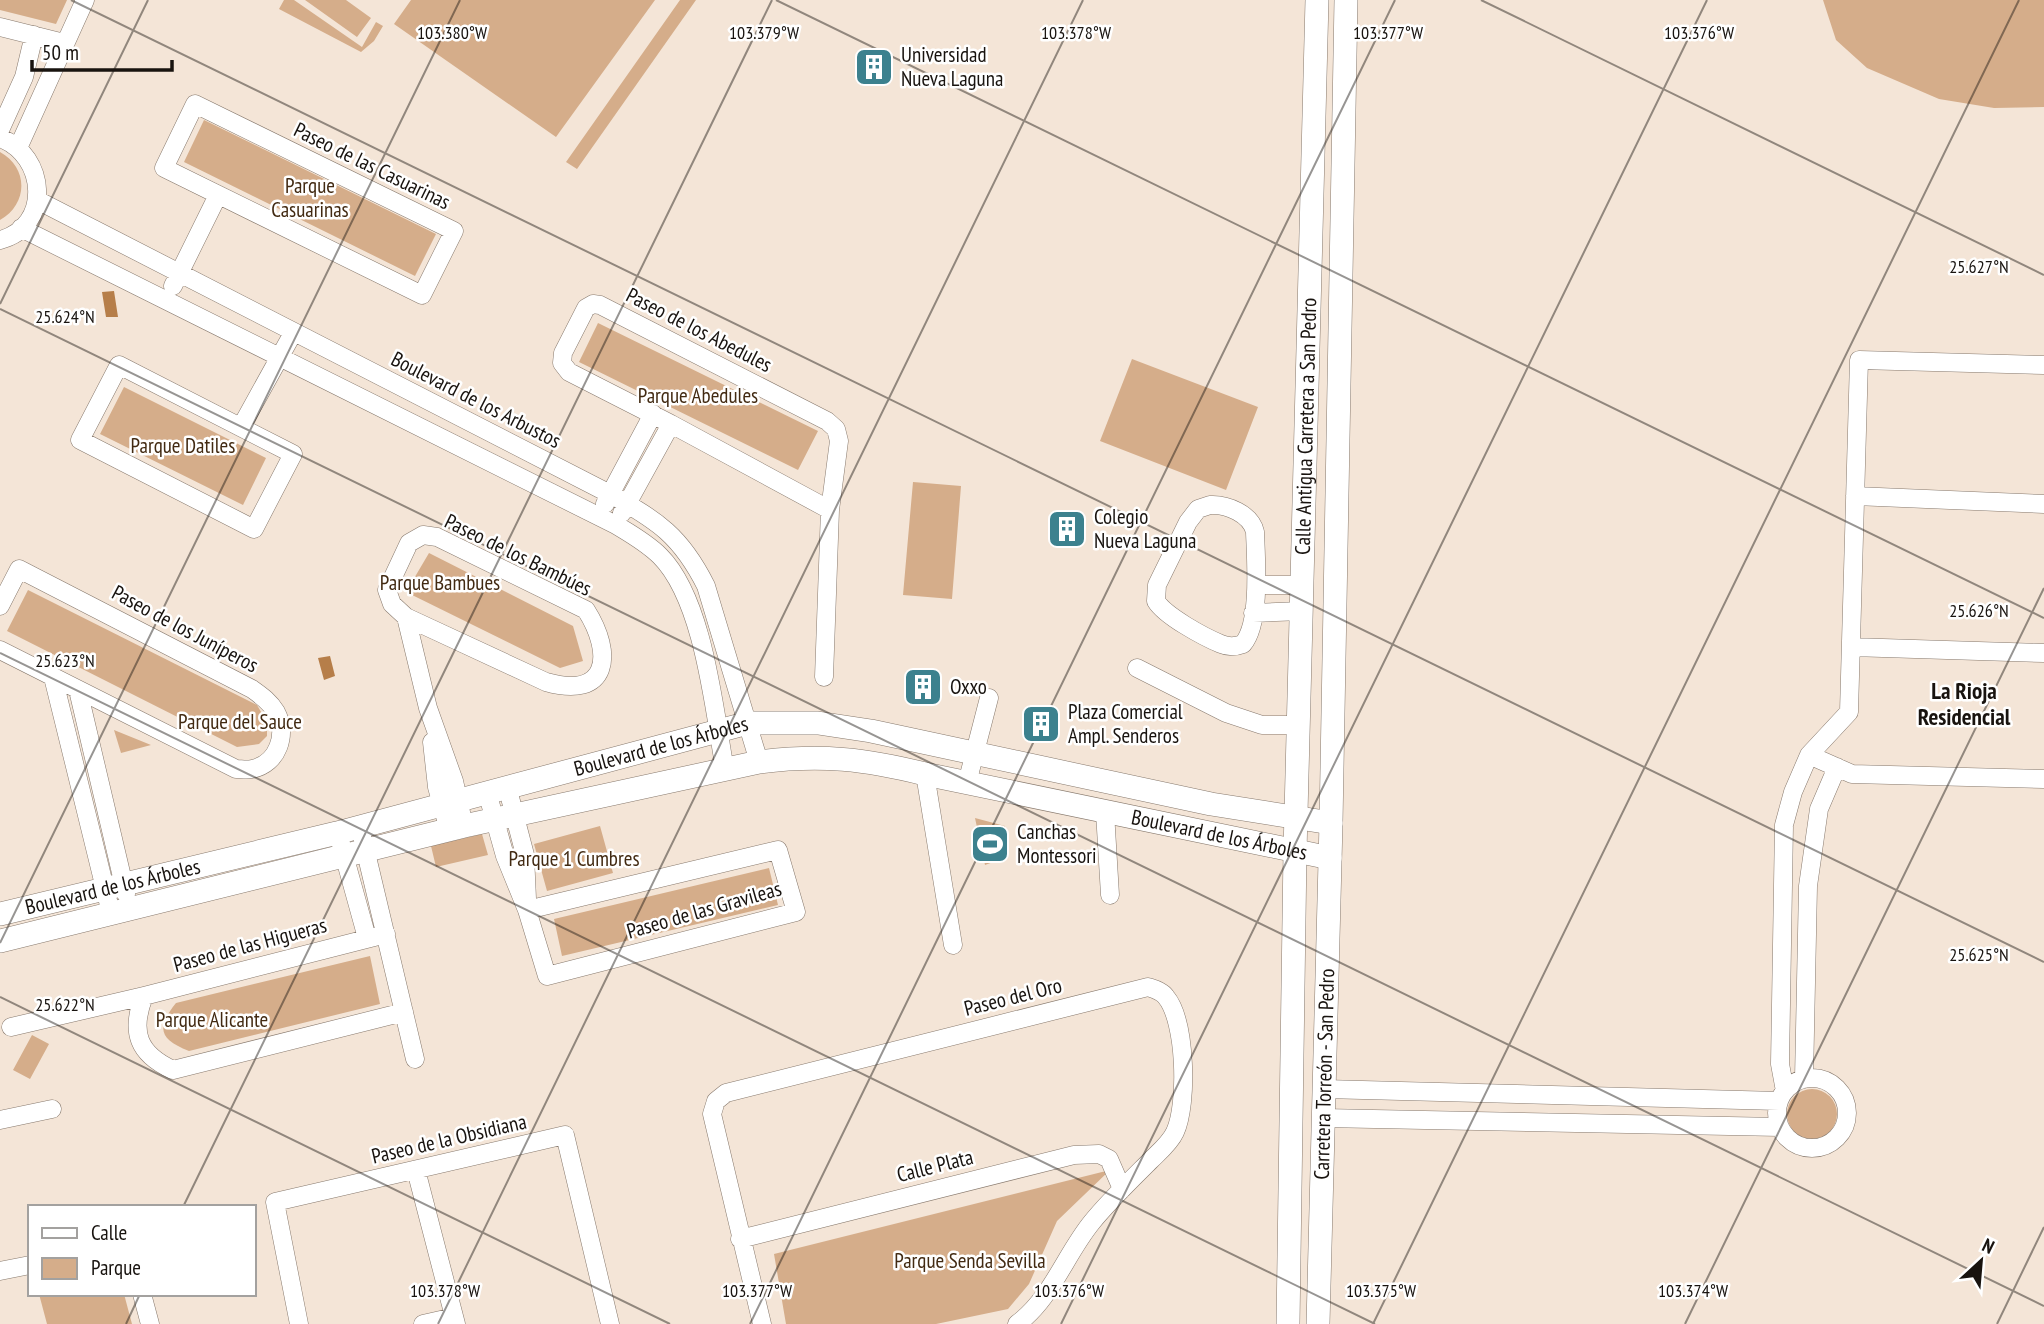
<svg xmlns="http://www.w3.org/2000/svg" width="2044" height="1324" font-family="'PT Sans Narrow',sans-serif">
  <style>
    .green { fill: #d5ad8a }
    .water { fill: #b67e49 }
    .lines { fill: none; stroke-linecap: round; stroke-linejoin: round }
    .minor-casing { stroke: #87796d; stroke-width: 19 }
    .major-casing { stroke: #87796d; stroke-width: 24 }
    .minor { stroke: #fff; stroke-width: 18 }
    .major { stroke: #fff; stroke-width: 23 }
    .ticks { fill: none; stroke: #18130f; stroke-width: 2; stroke-opacity: 0.45 }
    .labels { text-anchor: middle; stroke-width: 5; stroke-linejoin: round; paint-order: stroke }
    .poi-label { font-size: 21px; fill: #18130f; stroke: #fff; text-anchor: start }
    .street-label { font-size: 21px; fill: #18130f; stroke: #fff }
    .park-label { font-size: 21px; fill: #422a12; stroke: #fff }
    .neighbourhood-label { font-size: 23px; font-weight: bold; fill: #18130f; stroke: #fff }
    .ticks-label { font-size: 18px; text-anchor: middle; fill: #18130f; stroke: #fff; stroke-width: 5; stroke-linejoin: round; paint-order: stroke }
  </style>
  <rect width="100%" height="100%" fill="#f4e5d7"/>
  <path class="green" d="M0,0h67l-11,24 -56,-14z
    M284,0h10l68,47 14,-25 7,4 -9,15 -13,11 -82,-43z
    M305,0h41l25,18 -14,19z
    M411,0h244l-99,137 -162,-113z
    M680,0h16l-119,169 -11,-7z
    M1823,0h221v107l-50,1 -55,-9 -72,-31 -31,-28z
    M204,120l232,114 -21,42 -231,-114z
    M0,152c29,16 28,52 0,68z
    M598,323l220,108 -20,39 -219,-108z
    M1132,359l126,48 -32,83 -126,-49z
    M124,387l142,71 -23,47 -143,-71z
    M913,482l48,4 -9,113 -49,-4z
    M429,553l144,73 10,35 -23,7 -154,-76z
    M28,590l229,115 10,17v14l-8,8 -22,3 -230,-116z
    M114,730l37,15 -30,8z
    M975,818l30,8 -9,35 -11,4z
    M600,826l13,47 -66,18 -13,-47z
    M482,834l6,21 -52,12 -5,-21z
    M769,868l9,37 -216,51 -8,-37z
    M370,956l10,48 -191,47c-30,-12 -33,-23 -13,-48z
    M32,1035l17,9 -19,35 -17,-9z
    M1787 1114a25 25 0 1 1 50 0a25 25 0 1 1-50 0Z
    M1110,1170l-53,51 -28,63 -21,25 -72,15h-150l-12,-70z
    M39,1294h85l8,30h-85z"/>
  <path class="water" d="M114,291l4,26h-12l-4,-25z
    M330,656l5,20 -11,4 -6,-22z"/>
  <g class="lines">
    <defs>
      <path id="minor" d="M0,27l64,16
        M195,104l259,127 -32,64 -258,-127z
        M0,130l24,-53 10,-42
        M0,138c47,17 52,89 0,102
        M18,148l67,-148
        M37,200l573,294c48,27 71,42 96,92l53,176
        M21,228l595,297c15,9 31,18 44,31 44,44 54,154 65,214
        M173,286l45,-91
        M119,365l174,89 -39,75 -174,-89z
        M241,427l52,-94
        M1855,496l189,8
        M605,504l48,-90
        M1210,505c17,-1 41,9 45,27 1,28 6,91 -12,112 -8,3 -15,3 -22,0 -17,-7 -56,-28 -65,-43l1,-16 31,-63 10,-13z
        M622,513l49,-89
        M423,535l14,2 149,73c28,44 23,90 -40,72l-140,-65 -14,-13 -5,-14 22,-47z
        M1257,585h45
        M0,606l19,-37 233,120c10,7 18,13 24,23 12,22 2,52 -24,57 -5,1 -11,0 -16,0l-236,-119
        M1253,613l48,-2
        M406,617l22,91 26,73 10,45
        M1851,647l193,6
        M1137,668l89,45 36,12h36
        M53,677l58,236
        M824,677l6,-167 9,-69 -3,-12 -9,-8 -227,-116 -7,-1 -7,4 -23,45 -1,10 7,9 102,52 159,86
        M78,690l48,204
        M432,742l5,45 12,43
        M1809,755l43,19 192,5
        M925,774l28,171
        M967,783l22,-85
        M507,786l18,69 2,44
        M487,792l18,64 22,54 20,66 249,-64 -18,-62 -251,60
        M1105,812l5,83
        M363,840l52,219
        M341,844l26,94
        M144,996c-14,36 -6,58 29,74l231,-58
        M11,1027l133,-31 242,-62
        M1777 1113a35 35 0 1 1 70 0a35 35 0 1 1-70 0Z
        M1804,1079l4,-193 11,-77 18,-42
        M1324,1089l455,12
        M1785,1091l-5,-27 4,-239 9,-33 16,-37 40,-43 10,-352 185,5
        M1323,1118l457,9
        M0,1120l52,-11
        M416,1170l40,154
        M740,1239l334,-84 25,-1 10,5 13,30
        M0,1271l30,-6
        M142,1294l8,30
        M299,1324l-24,-122 290,-67 45,189
        M423,1324l31,-7
        M762,1324l-50,-210 4,-13 10,-8 422,-106c6,2 14,4 18,10 20,24 22,107 9,135 -5,11 -16,20 -24,28 -20,20 -41,40 -59,62 -27,33 -40,76 -75,102"/>
      <g id="major">
        <path id="s1" d="M0,914l337,-81 411,-110h70l53,8 340,73 120,19"/>
        <path id="s2" d="M0,941l464,-115 295,-64c62,-8 106,-3 166,12l405,84"/>
        <path id="s3" d="M1288,1324l7,-472 22,-852"/>
        <path id="s4" d="M1318,1324l13,-501 15,-823"/>
      </g>
    </defs>
    <use href="#minor" class="minor-casing"/>
    <use href="#major" class="major-casing"/>
    <use href="#minor" class="minor"/>
    <use href="#major" class="major"/>
  </g>
  <path class="ticks" d="M71,0l1973,962M776,0l1268,618M1481,0l563,275M0,304l148,-304M0,309l2044,997M0,653l1375,671M0,943l460,-943M0,997l670,327M183,1207l589,-1207M126,1324l14,-30M438,1324l645,-1324M750,1324l645,-1324M1061,1324l646,-1324M1373,1324l646,-1324M1685,1324l359,-736M1997,1324l47,-97"/>
  <defs>
    <symbol id="building-square" viewBox="-11 -11 22 22"><rect x="-9" y="-9" width="18" height="18" rx="4" fill="#3c818e" stroke="#fff"/><path d="M-4-6H4V6H1V3H-1V6H-4ZM-2.5-4.3h1.7v1.8h-1.7ZM.8-4.3h1.7v1.8H.8ZM-2.5-1h1.7V.8h-1.7ZM.8-1h1.7V.8H.8Z" fill="#fff"/></symbol>
    <symbol id="stadium-square" viewBox="-11 -11 22 22"><rect x="-9" y="-9" width="18" height="18" rx="4" fill="#3c818e" stroke="#fff"/><path d="M0-5a6.5 5 0 1 0 0 10a6.5 5 0 1 0 0-10ZM-3.5-1.8h7v3.6h-7Z" fill="#fff"/></symbol>
  </defs>
  <g fill-rule="evenodd">
    <use href="#building-square" x="852" y="45" width="44" height="44"/>
    <use href="#building-square" x="1045" y="507" width="44" height="44"/>
    <use href="#building-square" x="901" y="665" width="44" height="44"/>
    <use href="#building-square" x="1019" y="702" width="44" height="44"/>
    <use href="#stadium-square" x="968" y="822" width="44" height="44"/>
  </g>
  <g class="labels">
    <g class="poi-label">
      <text x="901" y="62">Universidad<tspan x="901" dy="24">Nueva Laguna</tspan></text>
      <text x="1094" y="524">Colegio<tspan x="1094" dy="24">Nueva Laguna</tspan></text>
      <text x="950" y="694">Oxxo</text>
      <text x="1068" y="719">Plaza Comercial<tspan x="1068" dy="24">Ampl. Senderos</tspan></text>
      <text x="1017" y="839">Canchas<tspan x="1017" dy="24">Montessori</tspan></text>
    </g>
    <g class="street-label">
      <text transform="translate(372 166) rotate(26)" y="7">Paseo de las Casuarinas</text>
      <text transform="translate(699 330) rotate(27)" y="7">Paseo de los Abedules</text>
      <text transform="translate(476 400) rotate(27)" y="7">Boulevard de los Arbustos</text>
      <text dy="7" stroke="none"><textPath href="#s3" startOffset="898">Calle Antigua Carretera a San Pedro</textPath></text>
      <text transform="translate(518 555) rotate(26)" y="7">Paseo de los Bambúes</text>
      <text transform="translate(185 629) rotate(28)" y="7">Paseo de los Juníperos</text>
      <text dy="7" stroke="none"><textPath href="#s1" startOffset="682">Boulevard de los Árboles</textPath></text>
      <text dy="7" stroke="none"><textPath href="#s2" startOffset="1248">Boulevard de los Árboles</textPath></text>
      <text dy="7" stroke="none"><textPath href="#s1" startOffset="116">Boulevard de los Árboles</textPath></text>
      <text transform="translate(704 910) rotate(-16)" y="7">Paseo de las Gravileas</text>
      <text transform="translate(250 945) rotate(-15)" y="7">Paseo de las Higueras</text>
      <text transform="translate(1013 997) rotate(-14)" y="7">Paseo del Oro</text>
      <text dy="7" stroke="none"><textPath href="#s4" startOffset="250">Carretera Torreón - San Pedro</textPath></text>
      <text transform="translate(449 1139) rotate(-13)" y="7">Paseo de la Obsidiana</text>
      <text transform="translate(935 1166) rotate(-14)" y="7">Calle Plata</text>
    </g>
    <g class="park-label">
      <text x="310" y="193">Parque<tspan x="310" dy="24">Casuarinas</tspan></text>
      <text x="698" y="403">Parque Abedules</text>
      <text x="183" y="453">Parque Datiles</text>
      <text x="440" y="590">Parque Bambues</text>
      <text x="240" y="729">Parque del Sauce</text>
      <text x="574" y="866">Parque 1 Cumbres</text>
      <text x="212" y="1027">Parque Alicante</text>
      <text x="970" y="1268">Parque Senda Sevilla</text>
    </g>
    <g class="neighbourhood-label">
      <text x="1964" y="699">La Rioja<tspan x="1964" dy="26">Residencial</tspan></text>
    </g>
  </g>
  <g class="ticks-label">
    <text x="452" y="39">103.380°W</text>
    <text x="1076" y="39">103.378°W</text>
    <text x="1699" y="39">103.376°W</text>
    <text x="764" y="39">103.379°W</text>
    <text x="1388" y="39">103.377°W</text>
    <text x="1979" y="273">25.627°N</text>
    <text x="65" y="323">25.624°N</text>
    <text x="1979" y="617">25.626°N</text>
    <text x="65" y="667">25.623°N</text>
    <text x="1979" y="961">25.625°N</text>
    <text x="65" y="1011">25.622°N</text>
    <text x="445" y="1297">103.378°W</text>
    <text x="757" y="1297">103.377°W</text>
    <text x="1069" y="1297">103.376°W</text>
    <text x="1381" y="1297">103.375°W</text>
    <text x="1693" y="1297">103.374°W</text>
  </g>
  <rect x="28" y="1205" width="228" height="91" fill="#ffffff" stroke="#a3a19f" stroke-width="2"/>
  <rect x="42" y="1228" width="35" height="10" fill="#ffffff" stroke="#a3a19f" stroke-width="2"/>
  <text x="91" y="1240" font-size="21" fill="#18130f">Calle</text>
  <rect x="42" y="1258" width="35" height="21" fill="#d5ad8a" stroke="#a3a19f" stroke-width="2"/>
  <text x="91" y="1275" font-size="21" fill="#18130f">Parque</text>
  <g transform="translate(1981 1261) rotate(26)" stroke="#ffffff" stroke-width="5" paint-order="stroke">
  <path d="M0-5L12 26L0 18L-12 26Z" fill="#18130f"/>
  <text y="-10" font-size="19" font-weight="bold" text-anchor="middle" fill="#18130f">N</text>
  </g>
  <path d="M32 60v10h140v-10" fill="none" stroke="#18130f" stroke-width="3.5"/>
  <text x="42" y="60" font-size="21" fill="#18130f" stroke="#ffffff" stroke-width="5" paint-order="stroke">50 m</text>
</svg>
